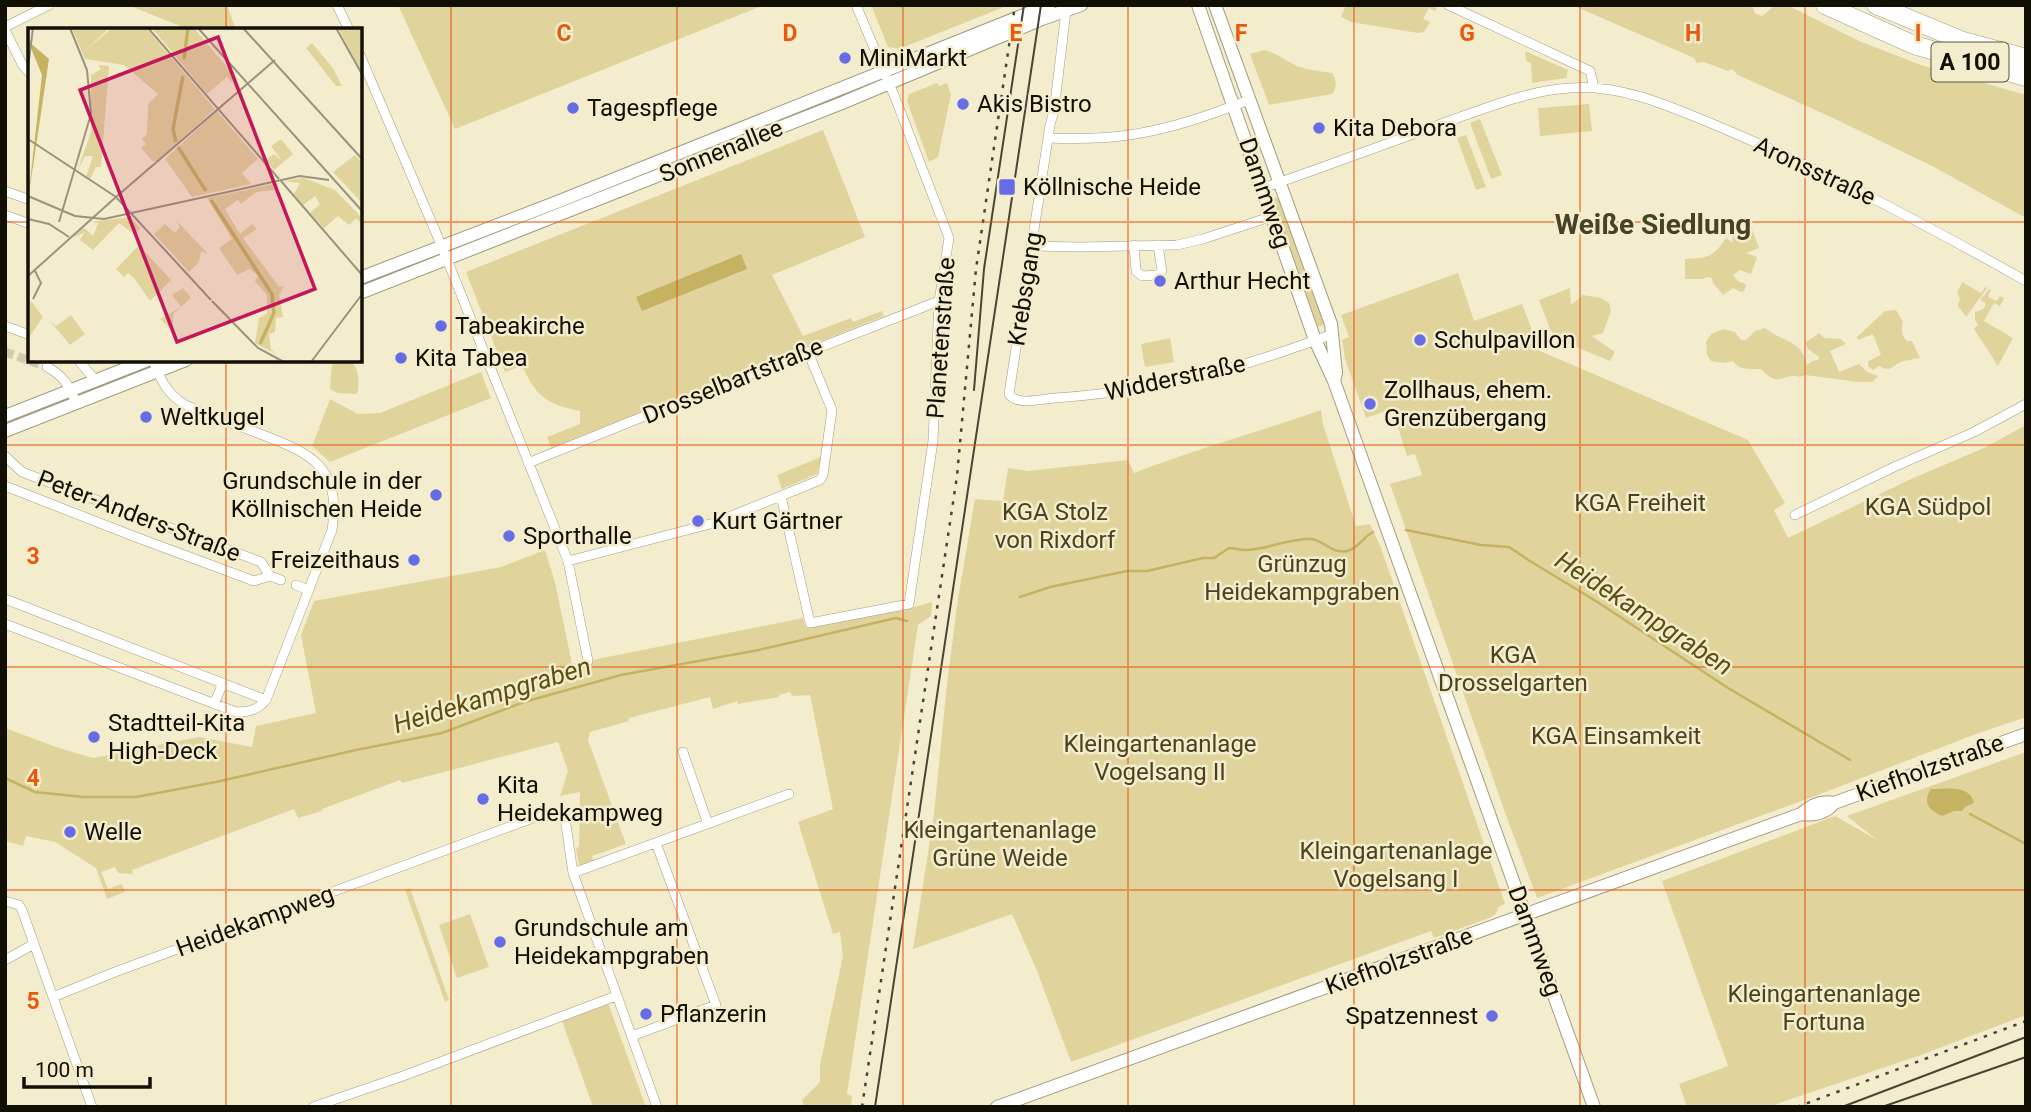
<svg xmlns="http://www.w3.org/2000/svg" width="2031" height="1112" font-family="Roboto,sans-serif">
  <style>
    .green { fill: #e0d49c }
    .water { fill: #c5b262 }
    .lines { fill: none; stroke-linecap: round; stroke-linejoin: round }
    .stream { stroke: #c5b262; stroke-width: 2.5 }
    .street-tunnel { stroke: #d2ccaf; stroke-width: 9; stroke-dasharray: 9 4.5; stroke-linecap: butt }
    .street-casing { stroke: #a29c7e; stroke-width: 10 }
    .secondary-casing { stroke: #a29c7e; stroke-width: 14 }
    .highway-casing { stroke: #a29c7e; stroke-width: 19 }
    .street { stroke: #fff; stroke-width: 9 }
    .secondary { stroke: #fff; stroke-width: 12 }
    .highway { stroke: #fff; stroke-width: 18 }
    .tram { stroke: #494535; stroke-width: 2 }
    .rail { stroke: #494535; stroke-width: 2.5; stroke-dasharray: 3.5 7; stroke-linecap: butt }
    .grid { fill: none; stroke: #e8590c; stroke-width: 2; stroke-opacity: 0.55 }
    .poi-dot { fill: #666ce5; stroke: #f4edcd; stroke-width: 2.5 }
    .labels { text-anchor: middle; stroke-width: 5; stroke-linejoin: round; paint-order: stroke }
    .shield { fill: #f4edcd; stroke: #565241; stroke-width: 2 }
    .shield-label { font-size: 23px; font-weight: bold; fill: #120f05 }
    .poi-label { font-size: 24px; fill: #120f05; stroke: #f4edcd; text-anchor: start }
    .street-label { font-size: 24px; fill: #120f05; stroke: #f4edcd }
    .park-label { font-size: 24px; fill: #4a421f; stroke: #f4edcd }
    .water-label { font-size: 26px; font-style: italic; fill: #5c4f10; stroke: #f4edcd }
    .quarter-label { font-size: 28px; font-weight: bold; fill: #474126; stroke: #f4edcd }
    .inset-river { fill: none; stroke: #c5b262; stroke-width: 3.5 }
    .inset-road { fill: none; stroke: #9a947d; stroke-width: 2 }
    .view { fill: #c2185b; fill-opacity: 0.15; stroke: #c2185b; stroke-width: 3.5 }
    .inset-edge { fill: none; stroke: #120f05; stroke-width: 3.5 }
    .grid-label { font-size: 23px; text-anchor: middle; font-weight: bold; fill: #e8590c; stroke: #f4edcd; stroke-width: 5; stroke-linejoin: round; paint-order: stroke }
  </style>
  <rect width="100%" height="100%" fill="#f4edcd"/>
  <path class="green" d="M128,5h99l9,25h-51l-5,-4z
    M398,5h366l-309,124z
    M871,5h138l-110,44 -11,-2z
    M1346,5h85l6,3 -2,3 -6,-3 -6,11 7,3 -6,10 -6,1 -67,-11 -10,-5z
    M1572,5h180l3,8 7,3 11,-9 -1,-2h15l72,36 62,24 105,30v123l-92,-51 -101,-49 -95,-43 -6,-6 -4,2 -24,-9 -7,1 -3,-5z
    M1264,50c14,3 20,10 33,16 10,4 23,5 35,7 5,7 5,14 0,21l-63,11 -19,-51z
    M1525,51l43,19 -2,8 -34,5 -1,-20 -5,-2z
    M937,83l2,3 8,-3 4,11 -13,63 -9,5 -22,-61 2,-7z
    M1589,104l3,27 -52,5 -2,-28z
    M1480,119l22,56 -11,4 -21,-56z
    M823,130l42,107 -93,38 31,61 48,-18 2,4 29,-11 2,5 -333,132 -4,-11 33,-13v-13c-34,-7 -43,-14 -58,-45l-17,6 -39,-100z
    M1466,135l20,52 -10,3 -19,-52z
    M1281,196l43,126 -2,4 -5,1 -46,-127z
    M1752,229l7,19 -13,5 11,4 -6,17 -11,-4 -7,5 6,7 5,1 2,3 -2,5 -3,1 -8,-4 -10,7 -10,-12 -1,-5 -5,-1 -4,2h-18v-20c23,-1 27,-1 41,-21l7,5 -1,-6z
    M1458,273l16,48 48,-17 18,47 208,89 37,63 -11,7 14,28 123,-59 73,-31 42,-23v292l-50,17 -161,62 -278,102 -29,-77 -118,-337 32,-9 -7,-21 -8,2 -15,-47 -26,9 -21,-59 -3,-19 7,-3 -8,-22z
    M1962,282l19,11 4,-6 2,1 -21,29 -8,-11 2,-8 -3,-5z
    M1570,288l1,17 12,-10 17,3 9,5 2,8 -8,22 -11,3 23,16 -5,9 -51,-21 -8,-9 -12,-31z
    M1989,289l2,1 -3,7 9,4 3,-5 4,2 -4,8 -6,-3 -10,18 29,17 -15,28 -24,-37 4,-4 -3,-5v-8c4,-2 11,-1 10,-9l-5,-3z
    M1896,310l7,12c-2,8 -2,13 4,19h5l8,17c-6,1 -13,2 -19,4 -11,4 -8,11 -22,4l-6,4 -5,-4v-5l13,-6 -8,-21 -15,6 -1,-3 28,-26z
    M1765,328c16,14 36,10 42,37l5,-4 6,-1 1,-3 -11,-8 -3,-6 14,-10 5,5 17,1 5,5 -16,7 9,21 20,-8 8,8 11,4 -6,6h-14l-53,-7 -5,2c-20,-5 -19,13 -39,-8 -10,0 -22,2 -28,-8l-9,2 -13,-2 -4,-6 -1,-13 5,-8 12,-5 12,3 6,8h5l9,-9z
    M1170,338l4,24 -29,5 -4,-23z
    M336,361h15c8,9 8,18 7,30l-2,3 -18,-1 -8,-4 2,-26z
    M481,372l10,26 -161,64 -18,-16 6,-15 2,-2 -1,-1 11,-29 28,15 22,-1z
    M1321,410l2,14 33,102 14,-2 11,24 124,356 -7,3 -2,7 -7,4 -55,20 -3,-7 -360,131 -34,-91 -25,-57 -99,35 21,-135 13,-130 11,-85 17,-100 28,2 5,-33 20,3 100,-11 6,13c61,-24 125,-41 187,-63z
    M821,457l-4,17 -35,15 -5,-14z
    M545,550l10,32 17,82 231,-46 2,8 103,-17 24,-7 -1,14 -13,9 -71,469 5,2 -1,11h-47l-2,-7 18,-18v-17l23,-109 -3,-24 -7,2 -35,-112 35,-13 -23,-114 -18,1 -2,-4 -11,3v2l-41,7 -1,-3 -24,8 -3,-12 -81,21v3l-39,11 -2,8 38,104 -34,12 2,6 -12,4 -3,-1 -3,-16 3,-3 1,-54 -20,4 8,-25 -10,-29 -156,41 -2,-3 -78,29v2l-24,7 -4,-9 -162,61 1,4 -15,-1 -3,-6 -14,5 7,17 14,-5 3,8 -18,7 -11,-31 -41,-26 -29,-6 -3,10 -18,-5v-113l54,20 34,10 106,-21 53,10 4,-21 60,-13 -15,-78 13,-34 187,-34z
    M2026,752v263l-105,40 -153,52h-81l-8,-23 49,-18 -66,-185 173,-65 42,24 -30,-24z
    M410,888l39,112 -4,2 -40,-112z
    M470,914l19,53 -32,11 -18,-53z
    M608,1003l38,104h-53l-31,-86z"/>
  <path class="water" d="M741,254l6,15 -105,42 -6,-14z
    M1931,789c15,0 39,-5 43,14l-9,4 -3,4h-8l-12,5c-13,-6 -20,-13 -11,-27z"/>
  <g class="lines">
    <path class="stream" d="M1406,530l75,15 28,2 21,14 69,42 129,85 122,72
      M1020,597l30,-10 77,-16h20l56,-13h11l15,-10c5,0 11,2 16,2 22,0 43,-12 66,-11 13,1 20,15 36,12 12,-3 16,-14 26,-19
      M5,778l30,14 48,5h53l80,-15 140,-32 86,-17 82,-31 97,-27 138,-25 137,-32 11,3
      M1970,814l56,30"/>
    <path class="street-tunnel" d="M5,352l42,15"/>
    <defs>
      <path id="street" d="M337,5l12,25
        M1448,5l142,66 4,16
        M1066,11l-12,100 -4,14 -41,269c7,12 33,5 46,4 59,-4 118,-14 175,-30 35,-9 69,-22 103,-34
        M5,27l44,-22
        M5,30l17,34 8,10
        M360,55l82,192 126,314 20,100
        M1048,138c27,1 55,1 81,-3 42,-6 81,-20 120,-35
        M1263,188c67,-23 133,-48 200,-72 35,-12 70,-26 107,-28 56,-4 108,22 157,42 104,44 201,96 299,151
        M5,191l25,9
        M5,215l25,9
        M1134,245l2,26 6,5 16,-1 4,-4 -4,-26
        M1031,246l49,1 97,-2 26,-6 70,-23
        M5,326l25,9
        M78,360l18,21
        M153,360c8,22 17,39 39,48
        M47,367c16,8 23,20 29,36
        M5,456l17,16 239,90 9,14 11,4
        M528,463l139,-56 272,-106
        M5,486l128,50 121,45 16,-5
        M781,496l29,127 99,-19 24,-163 6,-140 10,-63 -53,-138 -40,-95
        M1795,515l99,-48 80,-35 52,-28
        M568,561l146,-38 106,-43 3,-5 9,-65 -24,-58
        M296,585l12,5
        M5,599l261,101
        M5,624l231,88c13,0 22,-2 30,-12l66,-170c10,-61 -19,-76 -69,-95 -22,-8 -45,-17 -67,-25
        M214,704l9,-21
        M683,752l25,72
        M573,873l216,-79
        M5,901l14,4 3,5 70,197
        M5,960l29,-16
        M53,997l62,-25 418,-154 18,-2 14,2 8,55 84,234
        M632,1036l84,-31 -60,-162
        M313,1107l90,-31 213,-80"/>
      <path id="secondary" d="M1198,5l117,335 19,41 260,726
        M1215,5l116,319 5,49 -2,8
        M360,278l197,-76 492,-197
        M360,293l482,-190 200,-84 39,-14
        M5,416l143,-56
        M5,431l181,-71
        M1801,814c14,2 25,-1 33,-11
        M997,1107l804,-293c10,-9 20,-14 33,-11l192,-69"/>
      <path id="highway" d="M1825,5l89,40 112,32
        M1876,5l87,36 63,17"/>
    </defs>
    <use href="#street" class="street-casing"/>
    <use href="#secondary" class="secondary-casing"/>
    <use href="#highway" class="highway-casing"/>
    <use href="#street" class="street"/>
    <use href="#secondary" class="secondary"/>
    <use href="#highway" class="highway"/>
    <path class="tram" d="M974,390l10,-121 40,-264
      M875,1107l166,-1102
      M1842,1107l184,-70
      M1882,1107l144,-50"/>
    <path class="rail" d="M862,1107l95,-631 19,-207 39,-264
      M1797,1107l229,-86"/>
  </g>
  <path class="grid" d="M226,5v25M451,5v1102M677,5v1102M903,5v1102M1128,5v1102M1354,5v1102M1580,5v1102M1805,5v1102M5,222h25M360,222h1666M226,360v747M5,445h2021M5,667h2021M5,890h2021"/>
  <g class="poi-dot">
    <circle cx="845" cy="58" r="7"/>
    <circle cx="963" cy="104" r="7"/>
    <circle cx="573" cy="108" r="7"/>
    <circle cx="1319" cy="128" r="7"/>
    <rect x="998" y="178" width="18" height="18" rx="3.5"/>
    <circle cx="1160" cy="281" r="7"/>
    <circle cx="441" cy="326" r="7"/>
    <circle cx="1420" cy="340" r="7"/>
    <circle cx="401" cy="358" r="7"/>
    <circle cx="1370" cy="404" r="7"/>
    <circle cx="146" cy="417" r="7"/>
    <circle cx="436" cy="495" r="7"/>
    <circle cx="698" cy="521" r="7"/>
    <circle cx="509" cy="536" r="7"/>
    <circle cx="414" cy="560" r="7"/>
    <circle cx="94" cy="737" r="7"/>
    <circle cx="483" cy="799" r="7"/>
    <circle cx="70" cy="832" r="7"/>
    <circle cx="500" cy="942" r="7"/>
    <circle cx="646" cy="1014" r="7"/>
    <circle cx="1492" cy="1016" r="7"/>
  </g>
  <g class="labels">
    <rect class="shield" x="1931.5" y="42.5" width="77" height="39" rx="5"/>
    <g class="shield-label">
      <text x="1970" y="70">A 100</text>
    </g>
    <g class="poi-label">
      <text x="859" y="66">MiniMarkt</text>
      <text x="977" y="112">Akis Bistro</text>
      <text x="587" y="116">Tagespflege</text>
      <text x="1333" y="136">Kita Debora</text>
      <text x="1023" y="195">Köllnische Heide</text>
      <text x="1174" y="289">Arthur Hecht</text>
      <text x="455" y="334">Tabeakirche</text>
      <text x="1434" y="348">Schulpavillon</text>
      <text x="415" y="366">Kita Tabea</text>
      <text x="1384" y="398">Zollhaus, ehem.<tspan x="1384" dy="28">Grenzübergang</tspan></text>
      <text x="160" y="425">Weltkugel</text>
      <text x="422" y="489" text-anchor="end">Grundschule in der<tspan x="422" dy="28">Köllnischen Heide</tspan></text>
      <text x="712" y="529">Kurt Gärtner</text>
      <text x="523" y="544">Sporthalle</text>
      <text x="400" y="568" text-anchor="end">Freizeithaus</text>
      <text x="108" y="731">Stadtteil-Kita<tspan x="108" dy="28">High-Deck</tspan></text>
      <text x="497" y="793">Kita<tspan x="497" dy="28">Heidekampweg</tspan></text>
      <text x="84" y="840">Welle</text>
      <text x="514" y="936">Grundschule am<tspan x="514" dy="28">Heidekampgraben</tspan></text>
      <text x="660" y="1022">Pflanzerin</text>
      <text x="1478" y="1024" text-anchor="end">Spatzennest</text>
    </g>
    <g class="street-label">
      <text transform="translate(721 151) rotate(-22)" y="8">Sonnenallee</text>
      <text transform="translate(1815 171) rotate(25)" y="8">Aronsstraße</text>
      <text transform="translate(1265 193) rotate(71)" y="8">Dammweg</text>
      <text transform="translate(1025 289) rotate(-81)" y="8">Krebsgang</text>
      <text transform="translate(941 338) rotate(-86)" y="8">Planetenstraße</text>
      <text transform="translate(1175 378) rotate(-12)" y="8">Widderstraße</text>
      <text transform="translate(733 381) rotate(-22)" y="8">Drosselbartstraße</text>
      <text transform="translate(139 516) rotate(21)" y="8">Peter-Anders-Straße</text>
      <text transform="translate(1930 768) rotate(-20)" y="8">Kiefholzstraße</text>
      <text transform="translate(255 921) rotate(-20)" y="8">Heidekampweg</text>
      <text transform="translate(1535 941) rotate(70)" y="8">Dammweg</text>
      <text transform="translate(1399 961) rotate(-20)" y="8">Kiefholzstraße</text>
    </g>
    <g class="park-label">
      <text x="1640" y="511">KGA Freiheit</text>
      <text x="1928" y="515">KGA Südpol</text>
      <text x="1055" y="520">KGA Stolz<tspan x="1055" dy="28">von Rixdorf</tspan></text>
      <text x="1302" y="572">Grünzug<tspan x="1302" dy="28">Heidekampgraben</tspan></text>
      <text x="1513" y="663">KGA<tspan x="1513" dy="28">Drosselgarten</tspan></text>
      <text x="1616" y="744">KGA Einsamkeit</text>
      <text x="1160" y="752">Kleingartenanlage<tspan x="1160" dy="28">Vogelsang II</tspan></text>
      <text x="1000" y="838">Kleingartenanlage<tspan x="1000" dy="28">Grüne Weide</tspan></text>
      <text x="1396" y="859">Kleingartenanlage<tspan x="1396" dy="28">Vogelsang I</tspan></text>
      <text x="1824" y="1002">Kleingartenanlage<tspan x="1824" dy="28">Fortuna</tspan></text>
    </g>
    <g class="water-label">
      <text transform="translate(1644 613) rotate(33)" y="9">Heidekampgraben</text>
      <text transform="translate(492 695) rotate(-17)" y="9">Heidekampgraben</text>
    </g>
    <g class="quarter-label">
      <text x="1653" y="234">Weiße Siedlung</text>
    </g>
  </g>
  <g transform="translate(28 28)">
    <rect width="334" height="334" fill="#f4edcd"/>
    <path d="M44,0l36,1 -23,22 27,-23h34l69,81 -58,52h-5l-11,-13 5,-4 -4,-5 5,-5 1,-30 10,-10 -34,-29 -39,-6zM124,0h42l44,52 -6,2 -5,-5 -20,17zM310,0h24v45zM284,15l21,25 9,18h-6l-30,-38zM70,37l11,1 -8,101h-5l-6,12 -4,-2 7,-21h-8l-8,16 14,-40v-57l10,-6zM189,83l41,48 -16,14 9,11 -59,13 -27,-38zM253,111l12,15 -19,16 -9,-10 9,-6 8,7 -11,-15zM327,127l7,7v41l-29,-31zM276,150l31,12 27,28v7l-6,-7 -7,7 -11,-9 -14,12 -14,-15 10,-9 -5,-8 -12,9 -9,-11 6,-11 -17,-2zM250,155l-3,7 -19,2 -15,12 -3,-4 -13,9 15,25 12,-10 5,5 -14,9 36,49 5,-1 -5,9 4,22 -7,1 -1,14 -6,2 2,16 7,5 -23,-12 4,-25 8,-5v-18l-12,-14 3,-5 -8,-7 -13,6 -18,-27 13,-9 -25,-41zM102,189l10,11 -5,7 -16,-12 -26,27 -13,-10 5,-8 -12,6 10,-11 10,9 5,-13 -8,-1zM146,190l34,36 -7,-3 -2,11 -10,10 -35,-38 11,-10 10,9 5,-6zM111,217l32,35 -21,21 -16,-23 -6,-5 -4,4 -8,-8zM155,260l8,10 -18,16v17l-13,-12 21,-12 -9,-12zM3,273l12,16 -15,22v-36zM43,287l14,19 -15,11 -20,-24 6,5z" fill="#e0d49c"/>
    <path d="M0,13l21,18 -21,141 14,-125z" fill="#c5b262"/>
    <path class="inset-river" d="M156,31l4,-31M148,114l-3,-13 10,-53M150,119l28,44M183,172l61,94 2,19 -14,31"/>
    <path class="inset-road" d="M120,0l131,151M170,0l165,184M215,0l120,132M308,0l27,48M0,40l5,-40M0,111l88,58 95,103M253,153l82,95M0,168l47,20 29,3 196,-43 29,4M88,169l159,-137M0,191l21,5 20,13M31,194l32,-108 -4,-44 -17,-42M0,248l88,-79M5,271l8,-16 -6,-12M184,273l46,47 26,14M283,334l52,-69"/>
    <path class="view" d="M190,9l97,252 -138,53 -97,-252z"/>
    <rect width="334" height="334" class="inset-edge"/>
  </g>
  <g class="grid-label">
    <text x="564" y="41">C</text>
    <text x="790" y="41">D</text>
    <text x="1016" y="41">E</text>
    <text x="1241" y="41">F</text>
    <text x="1467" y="41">G</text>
    <text x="1693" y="41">H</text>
    <text x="1918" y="41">I</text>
    <text x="33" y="564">3</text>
    <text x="33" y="786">4</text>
    <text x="33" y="1009">5</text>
  </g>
  <rect width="2031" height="1112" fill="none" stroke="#120f05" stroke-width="14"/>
  <path d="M24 1077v10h126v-10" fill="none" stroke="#120f05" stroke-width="3.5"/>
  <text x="35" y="1077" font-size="21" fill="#120f05" stroke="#f4edcd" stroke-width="5" paint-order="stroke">100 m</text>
</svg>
